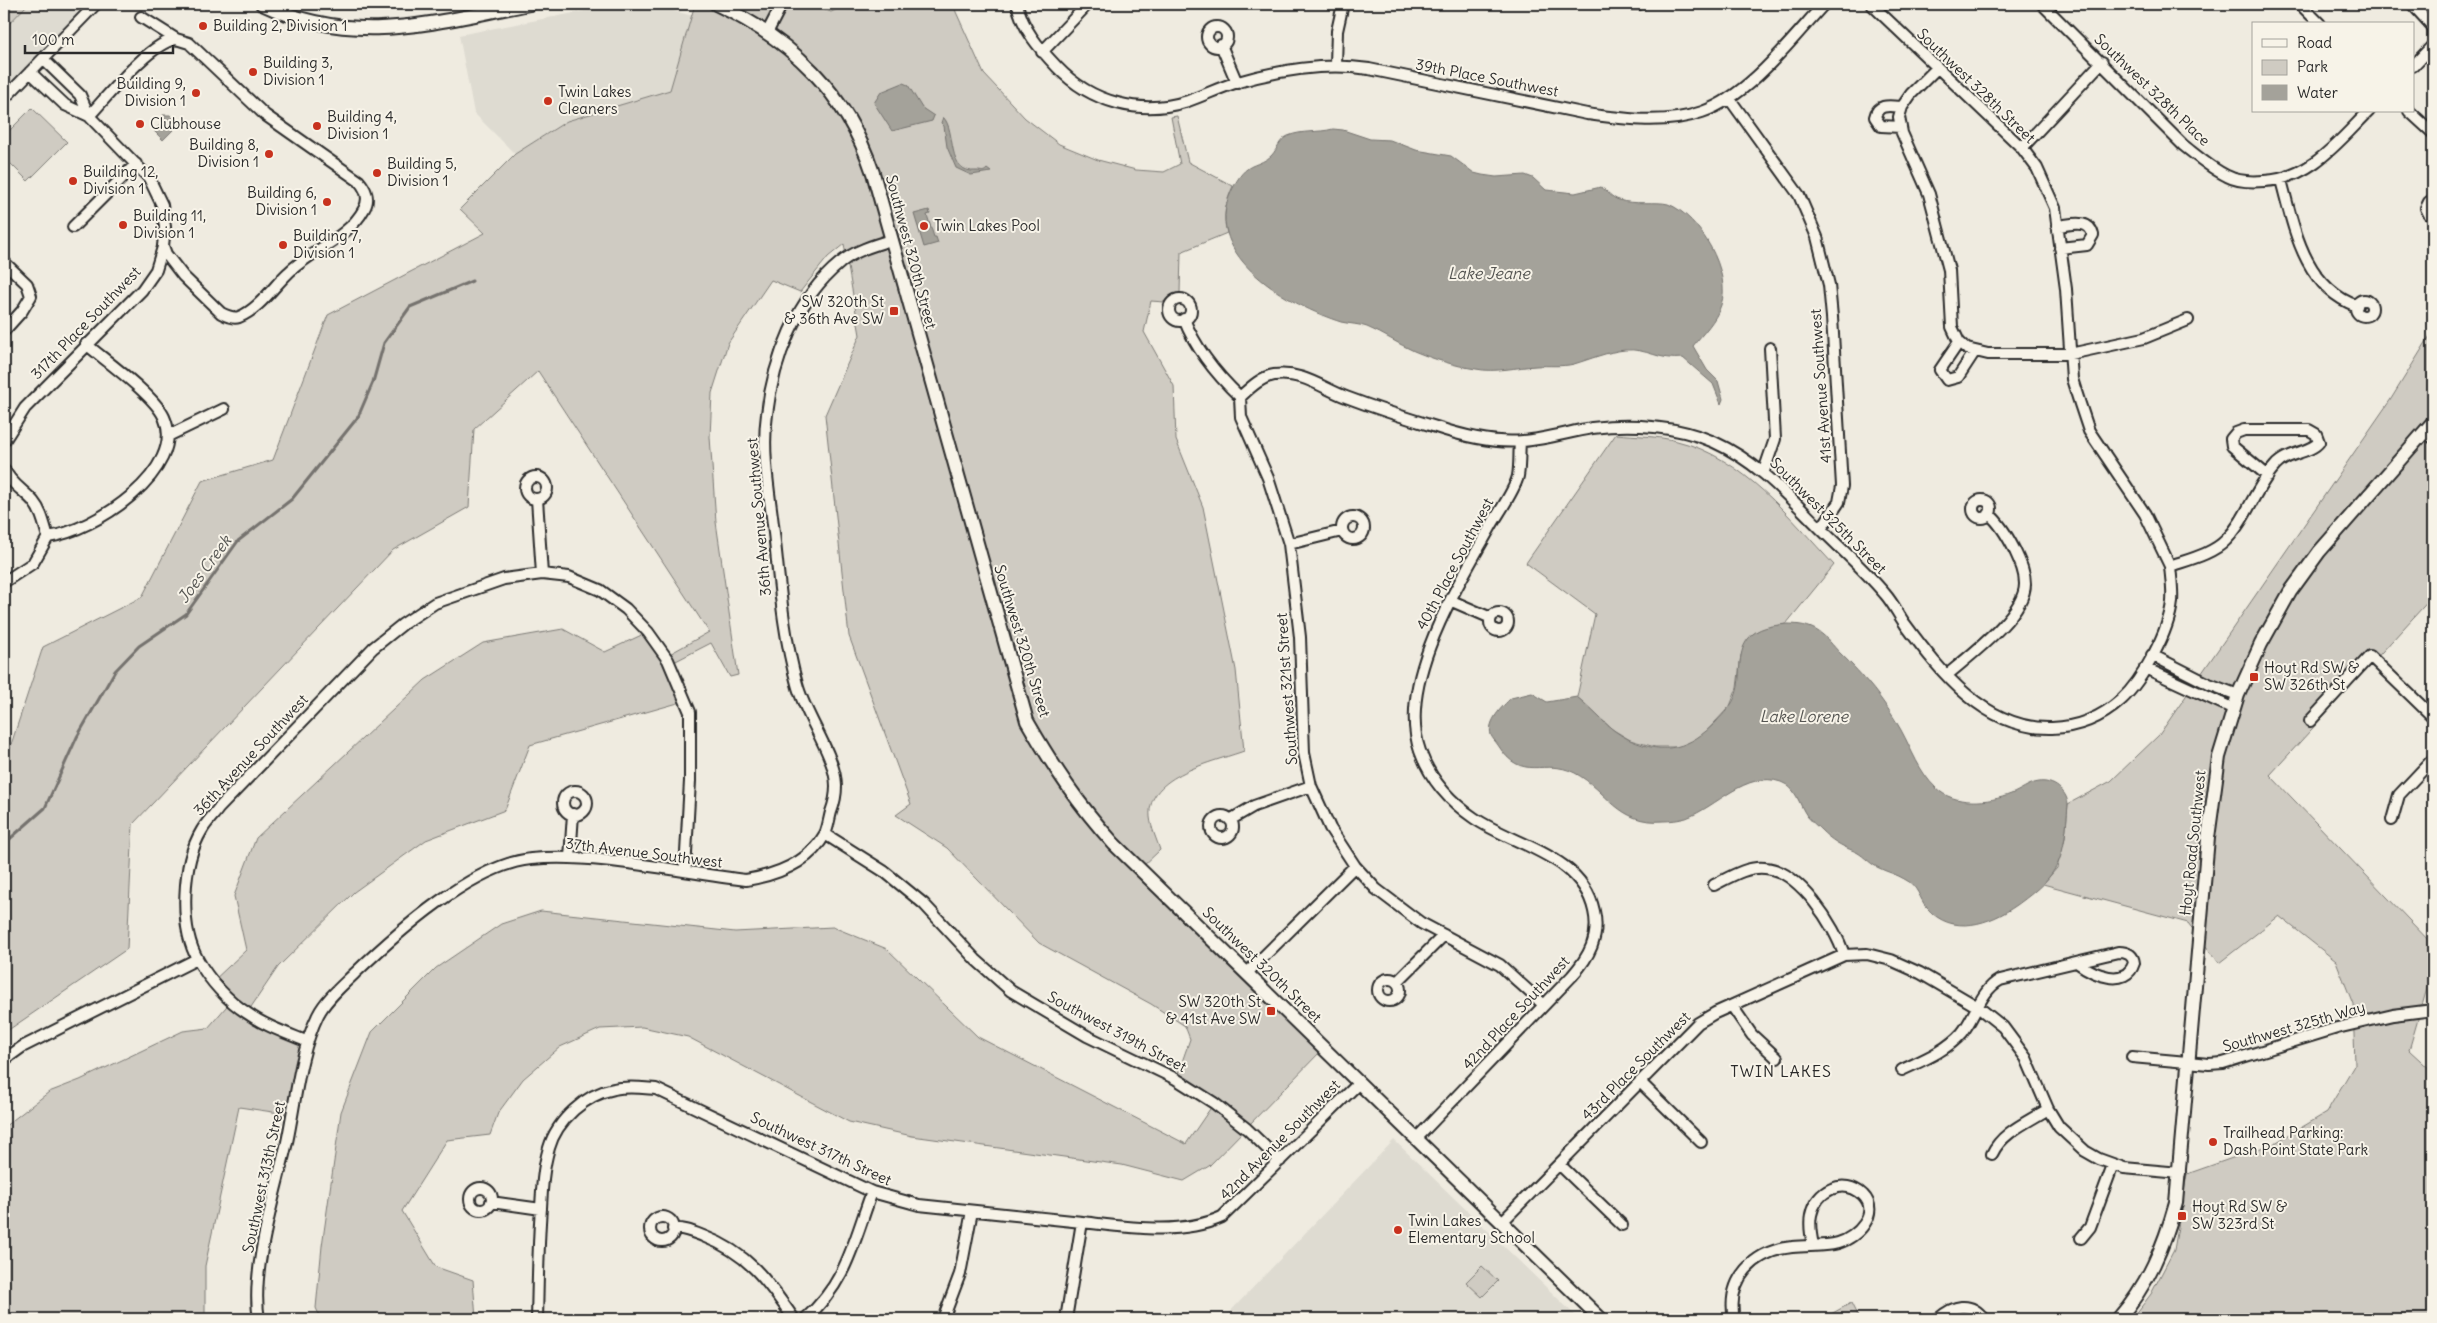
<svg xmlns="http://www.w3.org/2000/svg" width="2437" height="1323" font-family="Delius,sans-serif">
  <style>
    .built { fill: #dedbd1 }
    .green { fill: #cfcbc2; stroke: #7d7b76 }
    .water { fill: #a4a29a; stroke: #74726e }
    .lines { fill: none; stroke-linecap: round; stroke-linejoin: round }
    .stream { stroke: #74726e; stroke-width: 3 }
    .minor-casing { stroke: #2b2b2b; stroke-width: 14 }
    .major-casing { stroke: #2b2b2b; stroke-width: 16 }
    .minor { stroke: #f7f3e8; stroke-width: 10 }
    .major { stroke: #f7f3e8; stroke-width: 12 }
    .poi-dot { fill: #c8321e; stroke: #f7f3e8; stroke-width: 2 }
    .labels { text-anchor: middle; stroke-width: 4; stroke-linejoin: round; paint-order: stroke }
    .poi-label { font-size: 15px; fill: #2b2b2b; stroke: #f7f3e8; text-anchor: start }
    .street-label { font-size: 15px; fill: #2b2b2b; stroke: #f7f3e8 }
    .water-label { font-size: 16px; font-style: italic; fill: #555552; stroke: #f7f3e8 }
    .neighbourhood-label { font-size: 16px; letter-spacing: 1px; fill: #2b2b2b; stroke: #f7f3e8 }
  </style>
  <rect width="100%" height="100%" fill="#efebe0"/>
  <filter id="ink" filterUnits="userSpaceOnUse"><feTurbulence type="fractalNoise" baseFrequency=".02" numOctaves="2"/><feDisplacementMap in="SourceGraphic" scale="10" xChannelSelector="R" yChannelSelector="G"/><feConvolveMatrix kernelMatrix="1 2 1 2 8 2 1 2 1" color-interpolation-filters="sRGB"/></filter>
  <g filter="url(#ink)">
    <path class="built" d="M4,4h92l-92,95z
      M615,6l51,3 27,7 -23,74 -103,31 -52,33 -41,-41 -15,-78 136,-26z
      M1394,1140l185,179h-356z"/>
    <path class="green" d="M15,4h13l-24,25v-14z
      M314,4h123l-50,7z
      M695,4h112l24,8 11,-5 2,-3h110l2,8 28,62 41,44 34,26 39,16 38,10 28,2 16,-8 -9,-47 6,-1 11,46 45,24c-7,16 -11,30 -6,47l-46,19 -1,41 -9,2 -7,7 -13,-1 -7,31 30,54 2,54 27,67 33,163 8,81c-30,11 -98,24 -94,66 1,11 7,23 10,33l-20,19 184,179 -115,118 -25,15 -62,-16 -210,-29 -63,-14 -161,-85 -46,-10 -42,2 -40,18 -37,32 -25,34 -8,22 -43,5 -45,71 34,56 37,13 3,39h-155l-5,-11 6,-62 19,-134 31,-80 64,-64 65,-44 40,-13 194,21 98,-5 54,22 91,88 208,107 28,-41 -38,-24 14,-40 -5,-13 -34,-22 -112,-61 -92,-95 -51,-33 15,-11 -62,-168 -24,-221 35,-80 -16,-91 -16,13 -28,35 -29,-12 -43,63 -16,50 -2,44 6,85 22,153 -8,2 -19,-34 -41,21 15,37 -155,44 -25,65 -79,30 -72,52 -76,75 -31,46 59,28 -13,74 -54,-8 -34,159v53h-201v-192l45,-35 31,-12 103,-49 25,-3 24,-28 -20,-18 34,-32 -12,-54 22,-58 169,-158 58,-37 80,-14 42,23 43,-20 18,24 43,-24 -171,-261 -64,58 -5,78 -76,43 -260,274 -6,125 -123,84v-267l39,-119 99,-50 60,-116 71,-21 55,-145 157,-82 -25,-24 55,-55 52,-33 103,-31z
      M32,108l35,34 -39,39 -24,-24v-21z
      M2433,331v265l-163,179 163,170v23l-24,82 24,22v247h-301l19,-25 23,-44 13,-76 88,-31 51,-30 29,-49 -2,-60 -17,-43 -57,-45 -60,47 -31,-40 -145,-39 14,-16 8,-30 3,-34 43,-23 48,-46 232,-336z
      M1616,434c20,2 42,2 61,7 66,16 113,77 157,124l-48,59 -20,4 -25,27 -4,33 -7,18 -29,31 -21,10h-25l-25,-7 -18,-11 -35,-32 18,-83 -69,-51z
      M1482,1266l16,15 -16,16 -16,-15z
      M1851,1303l8,16h-37z"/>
    <path class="water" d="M903,83l5,2 14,23 12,8 -2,5 -40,10 -18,-28 7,-11z
      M163,115h7l9,9 -16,16 -9,-9 9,-9z
      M943,117c14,13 2,57 34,54 5,0 6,2 10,-2l4,3 -20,3 -15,-7 -9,-21 -3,-21 -3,-3z
      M1333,129l10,1 27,9 20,1 26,10 35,6 23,17 8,2 14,2 29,-2 8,3 13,12 29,3 26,-6c6,4 11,11 18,13 13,5 39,1 49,4 32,12 64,69 53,101 -5,16 -18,28 -28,41l14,24 11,11 5,18 -2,5 -8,-20 -30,-26c-24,3 -36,-10 -58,-8 -19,2 -34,9 -51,14 -12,3 -26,1 -38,2 -19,1 -41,7 -60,3 -21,-3 -43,-10 -62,-18 -16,-7 -30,-17 -47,-24 -8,-3 -17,-3 -26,-5 -50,-16 -140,-65 -110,-130 5,-10 10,-21 21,-26 7,-3 14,-5 20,-11 6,-7 7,-15 16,-19 14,-6 30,-3 45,-7z
      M929,210l1,4 -3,1 7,22h2l2,6 -14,4 -10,-33z
      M1786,624c12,0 23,1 33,8 8,5 14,14 21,21 24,23 45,48 61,77 11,20 18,42 35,58 18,18 53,15 75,6 9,-3 18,-11 28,-12 14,-2 28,9 29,22 -4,54 -5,68 -51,101 -27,19 -65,32 -90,3 -8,-10 -9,-22 -21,-28 -9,-6 -20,-8 -29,-13 -8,-4 -15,-13 -23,-16 -13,-5 -23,-11 -33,-21 -5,-5 -10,-9 -14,-14 -9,-13 -10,-28 -26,-34 -35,-12 -64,25 -95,36 -7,2 -16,3 -23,3 -45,4 -55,-30 -88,-48 -31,-16 -53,11 -77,-28 -2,-3 -6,-7 -7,-10 -4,-14 11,-28 20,-37l21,-5 15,9 30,-5c18,14 32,34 53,43 35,16 60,8 86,-18 7,-8 17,-17 20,-28 6,-17 0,-40 12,-55 9,-12 24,-13 38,-15z"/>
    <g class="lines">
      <path class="stream" d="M4,844l41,-36 32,-71 38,-66 24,-25 47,-32 52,-73 54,-42 66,-82 15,-35 11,-39 26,-36 62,-26"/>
      <defs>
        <path id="minor" d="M1017,4c6,26 22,44 40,63 34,36 84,49 131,34 17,-6 33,-14 50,-19 42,-12 87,-20 131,-13l218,45c37,5 78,11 115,-2 47,-16 89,-72 122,-108
          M1614,4h25
          M1871,4l151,144 15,20 18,40 11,81 6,90 8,25 9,27 56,83 25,52
          M2042,4l141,141c14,11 27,23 44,31 11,6 24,6 37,5 46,-2 74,-39 105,-70
          M2300,4l20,20
          M2412,4l21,23
          M1207 37a10 10 0 1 1 20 0a10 10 0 1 1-20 0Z
          M767,33l15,-29
          M1221,45l16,38
          M1042,52l46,-48
          M43,59l37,36 9,21
          M1336,65l1,-34 6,-27
          M2413,66l20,-21
          M1937,68l-26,26 -9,13 -3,10 3,16 27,61 20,76 3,57 7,15 8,7 21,5h82l74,-16 44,-18
          M30,72l35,33 24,11 60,62 13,27 3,22 -2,19 3,8 17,22 38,37c6,3 12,6 18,4 19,-7 35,-31 49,-44 23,-23 60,-34 76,-64 6,-10 2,-20 -5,-28l-94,-66 -76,-72 -13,-4
          M1729,98l70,97 18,42 12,48 3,32 10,169 -3,16 -18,27
          M4,99l92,-95
          M2409,111l24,22
          M89,116c19,-20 60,-73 87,-77l-35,-22
          M1901,127l-20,-1 -6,-9c3,-14 15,-11 27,-10
          M2022,148l80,-86
          M2281,180c13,48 23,107 76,126
          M2433,199l-4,3 -3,6 3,6 4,2
          M2057,226c13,-1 32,-8 36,9l-6,10 -27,3
          M73,227l63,-63
          M4,262l23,22 4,12 -9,15 -18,20
          M1169 310a11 11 0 1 1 22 0a11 11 0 1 1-22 0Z
          M2356 308a8 8 0 1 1 16 0a8 8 0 1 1-16 0Z
          M1184,319c12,31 33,56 56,78l1,20 27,61 21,66 11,93 4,116 7,33 19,42 25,38 21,23 45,34 79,42 44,40
          M1959,342l-19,28 7,10 11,-3 17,-26
          M1240,397c10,-9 21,-20 34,-22 28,-4 48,13 72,22 29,11 60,21 90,30 27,9 58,17 87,14 23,-2 46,-9 69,-13 40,-5 86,-2 122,14 44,20 72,52 105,85 22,22 46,43 66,67 8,9 13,20 20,30 36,49 81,106 147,104 27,-1 49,-10 69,-28 22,-20 48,-69 51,-98 1,-12 -1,-24 -2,-36 17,-6 43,-12 56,-26 21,-21 29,-52 49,-74 12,-14 36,-13 44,-24l-3,-8 -7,-4h-65l-8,3 -5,6 1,7 36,30
          M2425,431l8,7
          M168,436l56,-27
          M4,441l21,-33 117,-118 14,-20 7,-23
          M4,469c6,14 19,21 29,32 9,11 11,23 15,36
          M1764,471l11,-32 -5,-91
          M525 488a11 11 0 1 1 22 0a11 11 0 1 1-22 0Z
          M537,499l5,75
          M1973 509a9 9 0 1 1 18 0a9 9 0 1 1-18 0Z
          M1342 528a11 11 0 1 1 22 0a11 11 0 1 1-22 0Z
          M48,537c45,-5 140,-67 116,-120 -10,-22 -58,-56 -78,-73
          M1289,544l53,-13
          M4,582l29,-19 15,-26
          M1452,601l39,17
          M1490 622a9 9 0 1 1 18 0a9 9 0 1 1-18 0Z
          M2152,655l57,29 29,11
          M2145,668l89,41
          M1947,675c22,-19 78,-60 78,-91 0,-12 -5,-22 -10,-33 -6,-12 -15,-28 -26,-37
          M2310,721l60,-65 63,61
          M563 803a12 12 0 1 1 24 0a12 12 0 1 1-24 0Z
          M1211 827a11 11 0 1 1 22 0a11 11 0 1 1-22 0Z
          M1230,820l24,-14 57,-20
          M2392,820l7,-25 34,-36
          M825,834l60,38 39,32 52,56 35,31 76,45 89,43 38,24 33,26 33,32
          M570,858l3,-44
          M1714,885c16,-8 33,-19 51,-17 34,2 70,58 79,87
          M1247,973l108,-107
          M1378 990a11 11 0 1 1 22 0a11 11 0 1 1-22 0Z
          M1397,982l47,-47
          M1732,1006l20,29 25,23
          M306,1041c-20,-8 -41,-15 -59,-28 -19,-12 -38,-33 -49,-53 -19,-33 -16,-97 4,-130 4,-7 11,-14 16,-21l155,-161 30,-24 32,-21 69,-24 38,-5 27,3 31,13 26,19 22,23 20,28 22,52v69l-5,90
          M2132,1057l77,7 14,-1 114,-35 56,-13 40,-5
          M4,1060l18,-13 175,-88
          M1902,1070c21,-10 44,-19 60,-37 13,-16 19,-43 38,-53l118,-28c8,0 15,2 16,11 -8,26 -41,11 -56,0
          M1640,1082l61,60
          M1416,1139l156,-163c17,-19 28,-39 22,-65 -12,-56 -79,-65 -120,-93 -25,-17 -44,-39 -54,-67 -24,-69 39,-167 71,-225 8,-14 24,-36 27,-50 2,-11 1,-23 2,-34
          M1992,1154c10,-22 36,-32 56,-45
          M1559,1164l63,61
          M470 1199a11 11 0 1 1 22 0a11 11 0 1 1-22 0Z
          M491,1202l50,7
          M650 1229a12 12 0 1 1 24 0a12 12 0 1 1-24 0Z
          M1502,1222l196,-199 17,-10 129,-58 23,-1 24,6 29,13 58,34 25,20 23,31 22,51 11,18 26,24 14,8 25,9 56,5
          M673,1229c11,-1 20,3 30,7 45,17 64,44 91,83
          M2081,1238l9,-11 23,-62
          M259,1319c-9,-48 17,-128 28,-177 9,-42 12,-88 31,-127 8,-16 25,-30 37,-42 42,-40 117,-108 176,-114 67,-6 147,13 215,21 30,-5 63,-17 79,-46 3,-6 4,-15 6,-22 3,-8 5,-17 5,-26 0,-30 -31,-70 -39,-102 -13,-46 -17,-95 -22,-142 -4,-42 -14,-86 -8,-128 6,-54 30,-116 73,-151 14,-12 34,-18 51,-23
          M537,1319c1,-37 1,-73 4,-111 1,-20 2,-40 8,-60 8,-28 37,-54 65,-59 14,-3 28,-1 42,0l216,103 47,13 163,17
          M805,1319c42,-37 48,-76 67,-127
          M943,1319l17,-45 12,-63
          M1066,1319l16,-97c45,5 98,14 140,-5l137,-134
          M1734,1319c-8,-40 20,-68 58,-72 15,-2 32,0 46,-4 19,-5 43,-30 25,-48 -19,-18 -47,-5 -52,20 -2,10 0,21 2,30
          M1938,1319c15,-13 32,-19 46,0"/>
        <path id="major" d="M262,4c94,44 171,18 268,0
          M716,4c76,36 130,88 157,169l154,548c27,47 51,83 87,123l487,475
          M2118,1319c30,-34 46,-73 58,-116l32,-365 11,-81 19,-62 23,-51 29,-52 29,-40 114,-130"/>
      </defs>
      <use href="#minor" class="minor-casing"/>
      <use href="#major" class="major-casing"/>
      <use href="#minor" class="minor"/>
      <use href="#major" class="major"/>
    </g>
  </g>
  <g class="poi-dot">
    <circle cx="203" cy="26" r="5"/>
    <circle cx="253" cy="72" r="5"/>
    <circle cx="196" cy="93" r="5"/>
    <circle cx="548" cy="101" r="5"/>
    <circle cx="140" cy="124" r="5"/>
    <circle cx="317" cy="126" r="5"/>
    <circle cx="269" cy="154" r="5"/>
    <circle cx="377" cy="173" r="5"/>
    <circle cx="73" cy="181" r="5"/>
    <circle cx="327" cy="202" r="5"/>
    <circle cx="123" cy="225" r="5"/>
    <circle cx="924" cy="226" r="5"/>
    <circle cx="283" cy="245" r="5"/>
    <rect x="889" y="306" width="10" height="10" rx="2.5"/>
    <rect x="2249" y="672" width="10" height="10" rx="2.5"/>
    <rect x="1266" y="1006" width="10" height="10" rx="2.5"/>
    <circle cx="2213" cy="1142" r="5"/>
    <rect x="2177" y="1211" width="10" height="10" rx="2.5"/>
    <circle cx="1398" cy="1230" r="5"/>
  </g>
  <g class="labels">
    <g class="poi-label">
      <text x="213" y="31">Building 2, Division 1</text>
      <text x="263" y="68">Building 3,<tspan x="263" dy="17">Division 1</tspan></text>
      <text x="186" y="89" text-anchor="end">Building 9,<tspan x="186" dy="17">Division 1</tspan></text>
      <text x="558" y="97">Twin Lakes<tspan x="558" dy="17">Cleaners</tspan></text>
      <text x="327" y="122">Building 4,<tspan x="327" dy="17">Division 1</tspan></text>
      <text x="150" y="129">Clubhouse</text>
      <text x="259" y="150" text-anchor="end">Building 8,<tspan x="259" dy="17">Division 1</tspan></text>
      <text x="387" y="169">Building 5,<tspan x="387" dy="17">Division 1</tspan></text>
      <text x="83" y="177">Building 12,<tspan x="83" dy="17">Division 1</tspan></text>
      <text x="317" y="198" text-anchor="end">Building 6,<tspan x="317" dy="17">Division 1</tspan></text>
      <text x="133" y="221">Building 11,<tspan x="133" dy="17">Division 1</tspan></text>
      <text x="934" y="231">Twin Lakes Pool</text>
      <text x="293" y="241">Building 7,<tspan x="293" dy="17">Division 1</tspan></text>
      <text x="884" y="307" text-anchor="end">SW 320th St<tspan x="884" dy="17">&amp; 36th Ave SW</tspan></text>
      <text x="2264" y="673">Hoyt Rd SW &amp;<tspan x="2264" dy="17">SW 326th St</tspan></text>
      <text x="1261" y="1007" text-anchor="end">SW 320th St<tspan x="1261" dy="17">&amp; 41st Ave SW</tspan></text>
      <text x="2223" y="1138">Trailhead Parking:<tspan x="2223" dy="17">Dash Point State Park</tspan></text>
      <text x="2192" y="1212">Hoyt Rd SW &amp;<tspan x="2192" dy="17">SW 323rd St</tspan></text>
      <text x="1408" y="1226">Twin Lakes<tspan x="1408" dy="17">Elementary School</tspan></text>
    </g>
    <g class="street-label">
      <text transform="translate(1487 78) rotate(11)" y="5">39th Place Southwest</text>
      <text transform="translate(1976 86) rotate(44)" y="5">Southwest 328th Street</text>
      <text transform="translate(2152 90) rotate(44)" y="5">Southwest 328th Place</text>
      <text transform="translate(911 252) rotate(75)" y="5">Southwest 320th Street</text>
      <text transform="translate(86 323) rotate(-46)" y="5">317th Place Southwest</text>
      <text transform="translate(1821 386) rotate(-94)" y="5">41st Avenue Southwest</text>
      <text transform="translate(1828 516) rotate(45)" y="5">Southwest 325th Street</text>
      <text transform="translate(759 517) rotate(-95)" y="5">36th Avenue Southwest</text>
      <text transform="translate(1455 564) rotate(-62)" y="5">40th Place Southwest</text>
      <text transform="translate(1022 641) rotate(73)" y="5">Southwest 320th Street</text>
      <text transform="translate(1287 689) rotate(-94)" y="5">Southwest 321st Street</text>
      <text transform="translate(251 755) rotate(-47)" y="5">36th Avenue Southwest</text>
      <text transform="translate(2193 843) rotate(-84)" y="5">Hoyt Road Southwest</text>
      <text transform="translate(644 853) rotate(7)" y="5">37th Avenue Southwest</text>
      <text transform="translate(1262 965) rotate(44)" y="5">Southwest 320th Street</text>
      <text transform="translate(1516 1013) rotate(-47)" y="5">42nd Place Southwest</text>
      <text transform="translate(2294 1027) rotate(-16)" y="5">Southwest 325th Way</text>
      <text transform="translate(1117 1032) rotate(28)" y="5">Southwest 319th Street</text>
      <text transform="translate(1636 1066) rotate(-45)" y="5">43rd Place Southwest</text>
      <text transform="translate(1280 1140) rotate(-45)" y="5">42nd Avenue Southwest</text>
      <text transform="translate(821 1149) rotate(25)" y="5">Southwest 317th Street</text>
      <text transform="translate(264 1177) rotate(-78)" y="5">Southwest 313th Street</text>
    </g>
    <g class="water-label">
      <text x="1489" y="279">Lake Jeane</text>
      <text transform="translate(204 569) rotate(-54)" y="6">Joes Creek</text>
      <text x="1804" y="722">Lake Lorene</text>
    </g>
    <g class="neighbourhood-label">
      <text x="1781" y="1077">TWIN LAKES</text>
    </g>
  </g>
  <rect width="2437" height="1323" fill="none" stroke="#f7f3e8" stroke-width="20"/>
  <rect x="10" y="10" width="2417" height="1303" fill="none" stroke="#2b2b2b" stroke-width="2" filter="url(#ink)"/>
  <rect x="2252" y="22" width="162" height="90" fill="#f7f3e8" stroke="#a5a39c"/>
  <rect x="2262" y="39" width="25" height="8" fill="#f7f3e8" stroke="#a5a39c"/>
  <text x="2297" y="48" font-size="15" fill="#2b2b2b">Road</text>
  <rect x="2262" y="60" width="25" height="15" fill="#cfcbc2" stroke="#a5a39c"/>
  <text x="2297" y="72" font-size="15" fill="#2b2b2b">Park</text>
  <rect x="2262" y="85" width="25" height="15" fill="#a4a29a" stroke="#a5a39c"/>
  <text x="2297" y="98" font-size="15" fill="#2b2b2b">Water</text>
  <path d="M25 45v8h148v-8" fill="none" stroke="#2b2b2b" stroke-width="2.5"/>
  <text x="32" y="45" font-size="15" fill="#2b2b2b" stroke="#f7f3e8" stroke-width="4" paint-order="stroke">100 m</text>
</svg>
